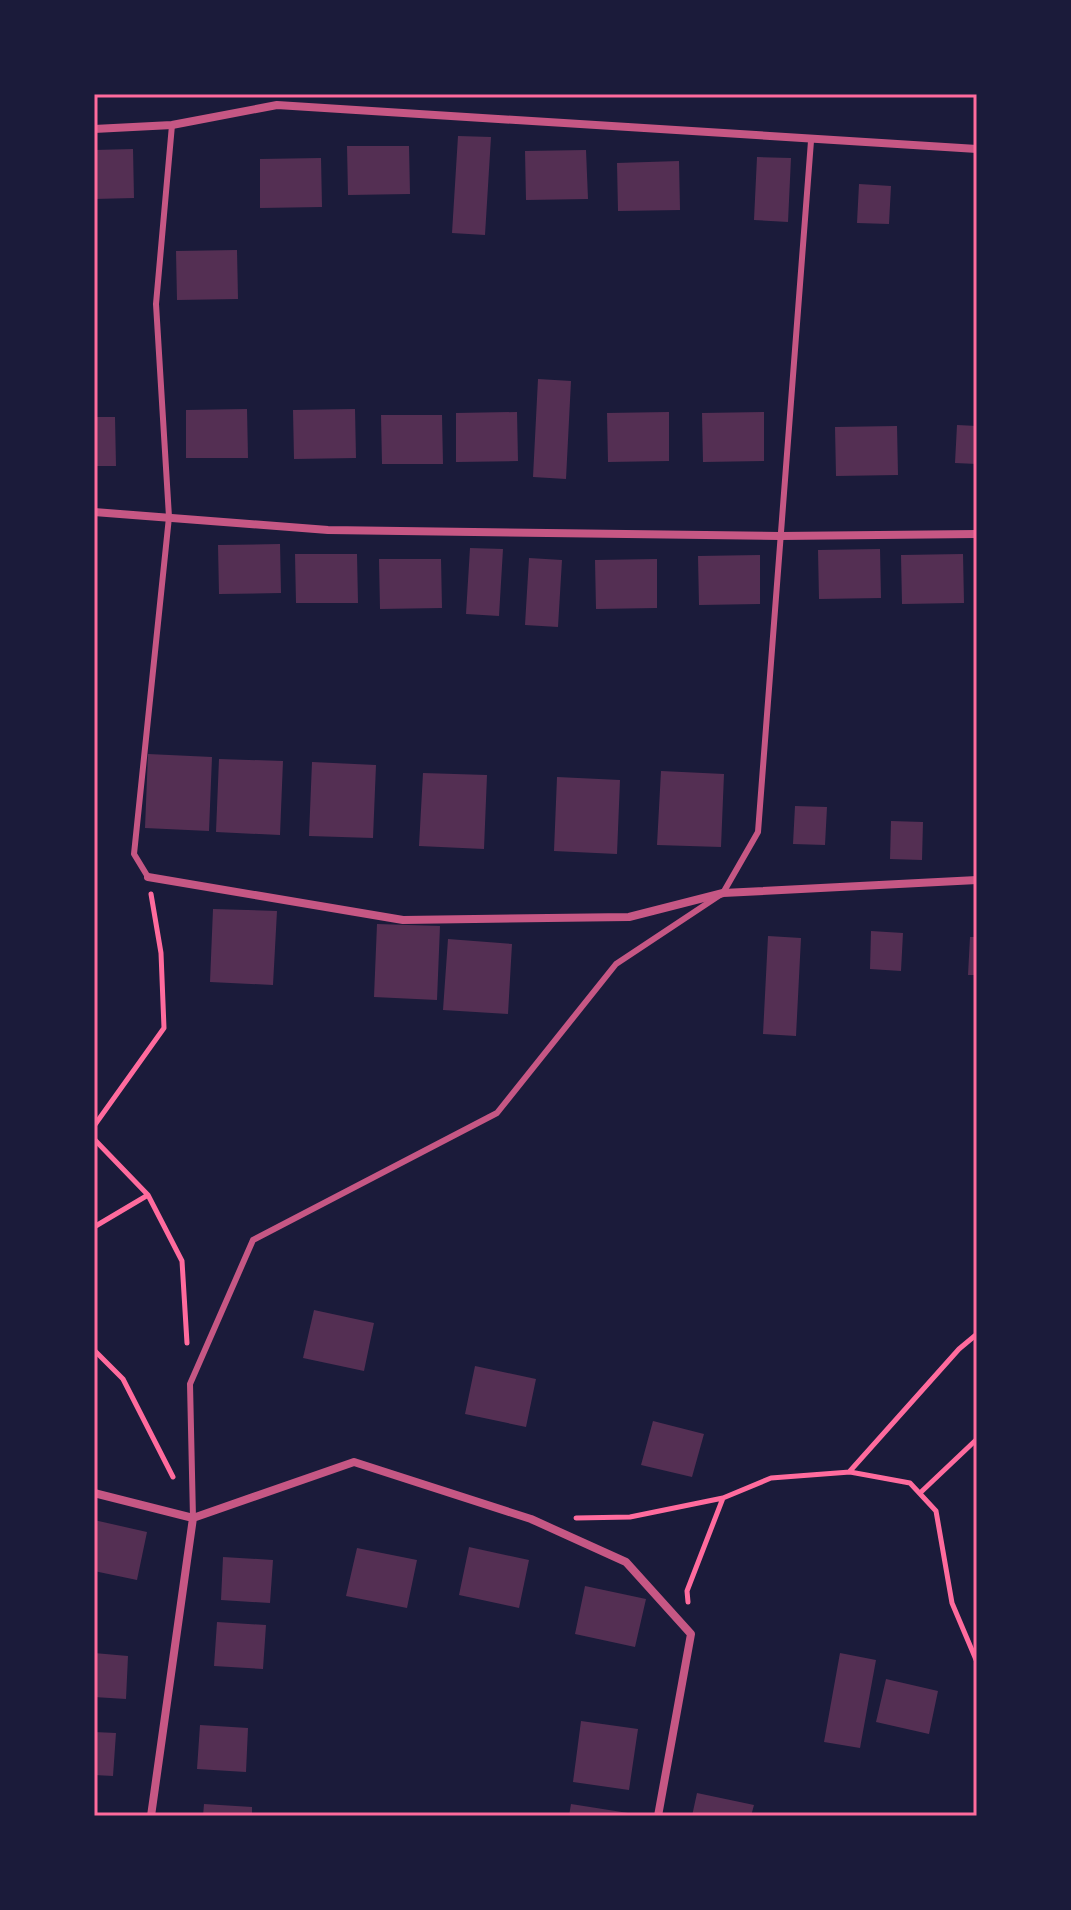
<svg xmlns="http://www.w3.org/2000/svg" width="1071" height="1910" font-family="'Times New Roman',serif">
  <style>
    .building { fill: #542f53 }
    .lines { fill: none; stroke-linecap: round; stroke-linejoin: round }
    .path { stroke: #ff6b9d; stroke-width: 5 }
    .service { stroke: #c65784; stroke-width: 6 }
    .minor { stroke: #c65784; stroke-width: 8 }
    .neatline { fill: none; stroke: #ff6b9d; stroke-width: 3 }
  </style>
  <rect width="100%" height="100%" fill="#1b1b3a"/>
  <path class="building" d="M458,136l33,1 -6,98 -33,-2z
    M347,146h62l1,48 -62,1z
    M133,149l1,49 -40,1v-49z
    M586,150l2,49 -62,1 -1,-49z
    M757,157l34,1 -3,64 -34,-2z
    M321,158l1,49 -62,1v-49z
    M679,161l1,49 -62,1 -1,-48z
    M859,184l32,2 -2,38 -32,-1z
    M237,250l1,49 -61,1 -1,-49z
    M538,379l33,2 -5,98 -33,-2z
    M247,409l1,49h-62v-48z
    M355,409l1,49 -62,1 -1,-49z
    M517,412l1,49 -62,1v-49z
    M669,412v49l-61,1 -1,-49z
    M764,412v49l-61,1 -1,-49z
    M381,415h61l1,49h-61z
    M94,417h21l1,49h-22z
    M957,425l20,1v38l-22,-1z
    M897,426l1,49 -62,1 -1,-49z
    M280,544l1,49 -62,1 -1,-49z
    M470,548l33,1 -4,67 -33,-2z
    M880,549l1,49 -62,1 -1,-49z
    M295,554h62l1,49h-62z
    M963,554l1,49 -62,1 -1,-49z
    M760,555v49l-61,1 -1,-49z
    M529,558l33,2 -4,67 -33,-2z
    M379,559h62l1,49 -62,1z
    M657,559v49l-61,1 -1,-49z
    M148,754l64,3 -3,74 -64,-3z
    M219,759l64,2 -3,74 -64,-3z
    M312,762l64,3 -3,73 -64,-2z
    M661,771l63,3 -3,73 -64,-2z
    M423,773l64,2 -3,74 -65,-3z
    M557,777l63,3 -3,74 -63,-3z
    M795,806l32,1 -2,38 -32,-1z
    M891,821l32,1 -1,38 -32,-1z
    M213,909l64,2 -4,74 -63,-3z
    M377,924l63,2 -3,74 -63,-3z
    M871,931l32,2 -2,38 -31,-2z
    M768,936l33,2 -5,98 -33,-2z
    M970,937h7v38h-9z
    M448,939l64,5 -4,70 -65,-4z
    M314,1310l60,13 -10,48 -61,-13z
    M475,1366l61,13 -10,48 -61,-13z
    M653,1421l51,13 -12,43 -51,-12z
    M94,1520l53,12 -10,48 -43,-9z
    M469,1547l60,13 -10,48 -60,-13z
    M357,1548l60,12 -10,48 -61,-12z
    M223,1557l50,3 -3,43 -49,-3z
    M585,1586l61,13 -11,48 -60,-13z
    M217,1622l49,3 -3,44 -49,-3z
    M94,1653l34,3 -2,43 -32,-2z
    M840,1653l36,7 -16,88 -36,-6z
    M886,1679l52,12 -9,43 -53,-12z
    M581,1721l57,8 -9,61 -56,-8z
    M200,1725l48,3 -2,44 -49,-3z
    M94,1732l22,1 -3,43 -19,-1z
    M697,1793l57,12 -3,11h-59z
    M204,1804l48,3v9h-49z
    M571,1804l57,9 -1,3h-58z"/>
  <g class="lines">
    <path class="path" d="M94,1126l70,-98 -3,-75 -10,-59
      M94,1139l54,56 34,66 5,82
      M94,1227l54,-32
      M94,1350l29,29 50,98
      M850,1471l109,-122 18,-15
      M920,1493l57,-54
      M576,1518l54,-1 93,-19
      M688,1602l-1,-11 36,-93 48,-20 79,-6 60,11 26,28 16,92 25,59"/>
    <path class="service" d="M148,877l-14,-23 35,-337 -13,-213 16,-179
      M193,1518l-3,-134 63,-144 244,-127 119,-149 107,-71 35,-61 53,-691"/>
    <path class="minor" d="M94,129l78,-4 105,-20 700,44
      M94,512l234,18 452,6 197,-2
      M148,877l255,43 226,-3 94,-24 254,-13
      M94,1493l99,25 161,-56 177,57 95,43 65,72 -33,182
      M151,1816l42,-298"/>
  </g>
  <rect width="1071" height="1910" fill="none" stroke="#1b1b3a" stroke-width="192"/>
  <rect x="96" y="96" width="879" height="1718" class="neatline"/>
</svg>
